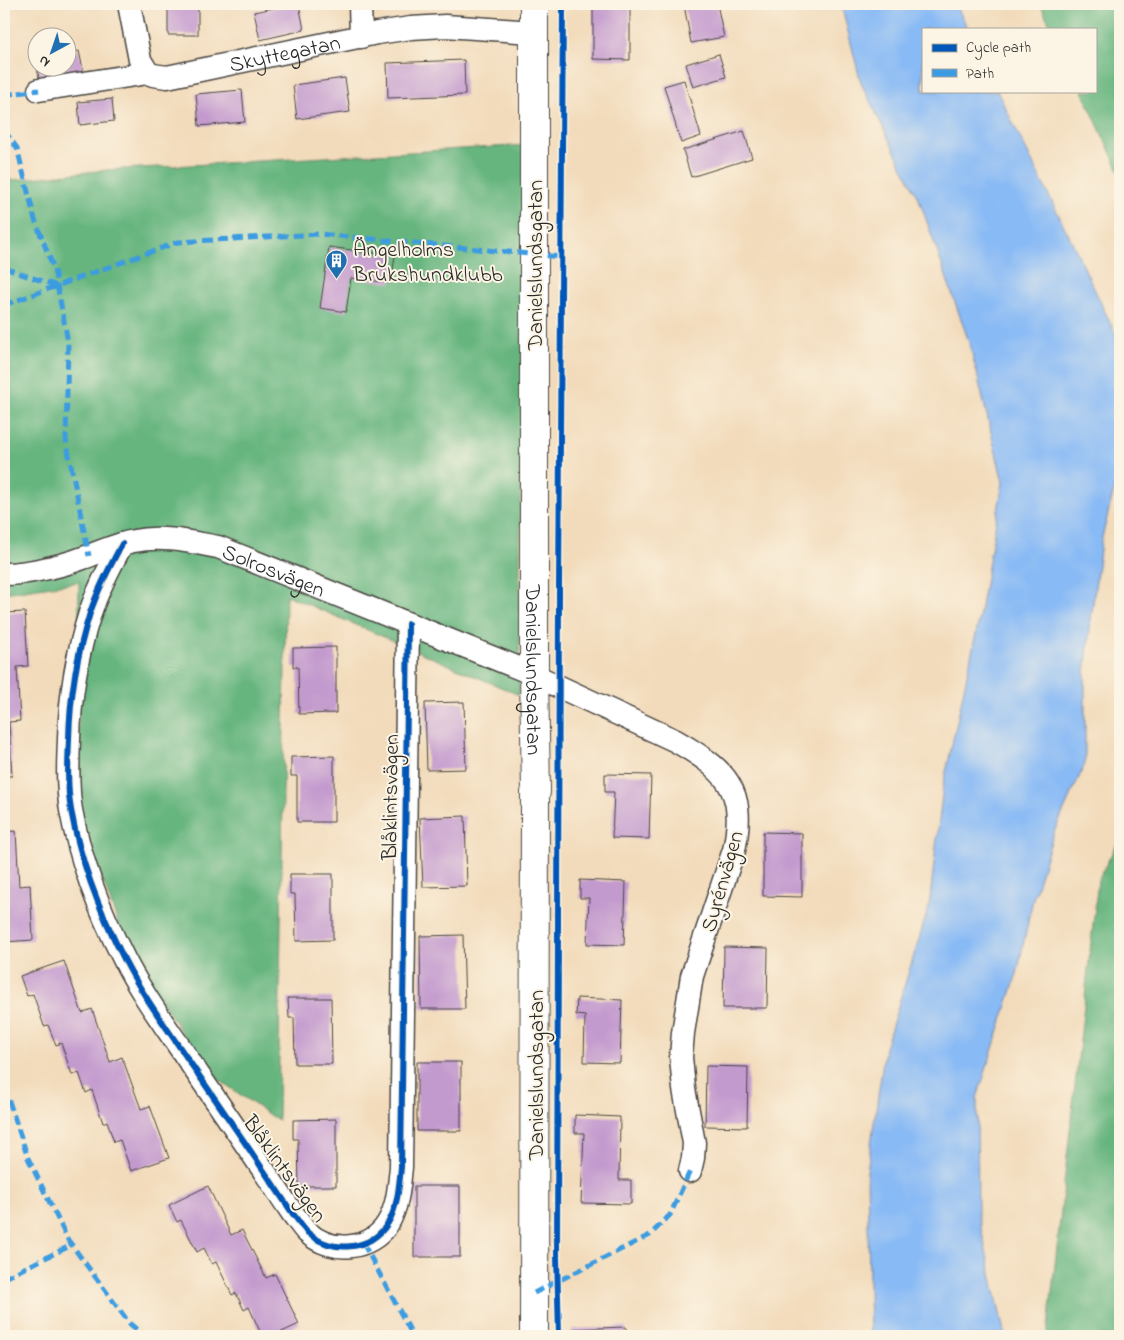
<svg xmlns="http://www.w3.org/2000/svg" width="1124" height="1340" font-family="'Indie Flower',sans-serif">
  <style>
    .forest { fill: #66b57f; stroke: #487055 }
    .water { fill: #88baf5; stroke: #5a7290 }
    .building { fill: #c39ace }
    .lines { fill: none; stroke-linecap: round; stroke-linejoin: round }
    .minor-casing { stroke: #494541; stroke-width: 25 }
    .tertiary-casing { stroke: #494541; stroke-width: 30 }
    .minor { stroke: #fff; stroke-width: 22 }
    .tertiary { stroke: #fff; stroke-width: 28 }
    .quiet { stroke: #3d9ce1; stroke-width: 5; stroke-dasharray: 10 5; stroke-linecap: butt }
    .cycleway-casing { stroke: #fcf5e5; stroke-width: 9 }
    .cycleway { stroke: #0057b8; stroke-width: 6 }
    .labels { text-anchor: middle; stroke-width: 4; stroke-linejoin: round; paint-order: stroke }
    .street-label { font-size: 22px; fill: #2b2b2b; stroke: #fcf5e5 }
    .poi-label { font-size: 22px; fill: #2b2b2b; stroke: #fcf5e5; text-anchor: start }
  </style>
  <rect width="100%" height="100%" fill="#fcf5e5"/>
  <filter id="ink" filterUnits="userSpaceOnUse"><feTurbulence type="fractalNoise" baseFrequency=".02" numOctaves="2"/><feDisplacementMap in="SourceGraphic" scale="10" xChannelSelector="R" yChannelSelector="G"/><feConvolveMatrix kernelMatrix="1 2 1 2 8 2 1 2 1" color-interpolation-filters="sRGB"/></filter>
  <filter id="wash" filterUnits="userSpaceOnUse"><feTurbulence type="fractalNoise" baseFrequency=".0096" numOctaves="4" result="noise"/><feDisplacementMap in="SourceGraphic" scale="20" xChannelSelector="R" yChannelSelector="G"/><feGaussianBlur stdDeviation="1.12" result="paint"/><feColorMatrix in="noise" values="0 0 0 0 0 0 0 0 0 0 0 0 0 0 0 0 0 1.4 0 .05"/><feComposite in="paint" operator="in"/></filter>
  <g filter="url(#wash)">
    <rect width="100%" height="100%" fill="#f2dbbb"/>
    <path class="forest" d="M1040,4h80v169l-38,-82h13v-62h-43z
      M528,145l-5,66 -4,484 -233,-100 -8,526 -73,-51 -80,-127 -47,-132 1,-229 -75,11v-412l103,-11z
      M1120,838v498h-73l51,-456z"/>
    <path class="water" d="M841,4h115l12,25h-45v62h74l76,153 43,91 4,38v92l-19,77 -10,77 -6,54v91l-31,68 -21,67 -16,75 -40,124 1,117 27,121h-135l-3,-165 18,-123 44,-141 14,-121 34,-157 26,-147 -33,-137 -50,-143 -59,-119z"/>
    <g id="blocks">
      <path class="building" d="M168,4h30v31h-30z
        M293,4h6l5,26 -44,10 -6,-28z
        M676,4h41l7,33 -33,6 -7,-38 -8,2z
        M593,6h37v54l-37,-1z
        M79,51l5,23 -44,9 -3,-15h31v-15z
        M719,54l7,23 -33,10 -7,-23z
        M464,60l1,35 -77,3 -1,-35z
        M345,78l5,34 -53,7 -4,-34z
        M684,80l17,56 -20,7 -17,-57z
        M242,90l3,32 -46,4 -3,-32z
        M112,99l2,22 -34,4 -2,-23z
        M744,131l8,27 -61,19 -8,-27z
        M329,247l66,9 -4,27 -40,-5 -5,34 -26,-4z
        M25,612l3,54 -11,1 3,54 -11,1 3,54h-8v-163z
        M336,647v66l-37,1 -1,-47h-5v-19z
        M464,702l2,67 -39,1 -2,-67z
        M334,756v66h-37v-46h-6v-19z
        M605,774l46,1 -2,64 -37,-1 2,-46h-9z
        M465,816l2,70 -44,1 -3,-69z
        M16,831l3,55 11,-1 3,55 -29,2v-110z
        M763,832l39,1v64l-39,-1z
        M290,874h43v66l-37,1 -1,-47h-5z
        M580,880l46,2 -2,63 -37,-1 2,-46h-9z
        M463,935l2,74h-44l-1,-73z
        M724,947l44,1 -1,60h-44z
        M64,961l18,52 10,-4 18,53 12,-5 19,52 9,-3 19,52 -38,13 -11,-31 -6,2 -7,-21 -4,2 -11,-33 -6,3 -7,-20 -7,2 -11,-32 -5,2 -8,-20 -4,1 -11,-32 -6,2 -7,-20z
        M288,998h43l1,66h-37l-1,-46h-5z
        M577,998l45,2 -2,63 -36,-1 1,-46 -9,-1z
        M417,1062h44v69h-44z
        M706,1066l42,1 -1,60 -42,-1z
        M575,1115l45,2 -1,63h12v24l-50,-1 3,-70h-9z
        M336,1119v67h-37l-1,-47h-5v-19z
        M208,1186l23,49 11,-5 24,48 9,-4 24,50 -26,12h-11l-13,-29 -5,3 -8,-17 -4,2 -16,-33 -4,2 -8,-16 -7,4 -16,-32 -4,2 -8,-17z
        M414,1186h46v71h-46z
        M626,1327v9h-53l-1,-7z"/>
    </g>
  </g>
  <g filter="url(#ink)">
    <use href="#blocks" fill-opacity="0" stroke="#494541" stroke-width="1"/>
    <g class="lines">
      <defs>
        <g id="minor">
          <path d="M129,4l11,56 8,13"/>
          <path d="M360,4l1,33"/>
          <path id="s1" d="M39,90l109,-17 5,2 14,2 210,-44 34,-5 34,-2 88,6"/>
          <path d="M122,544c-12,22 -24,45 -32,69 -13,41 -20,82 -21,126 -1,23 -2,48 2,71 9,50 30,104 53,149 18,36 43,69 65,102 35,51 70,102 104,153 5,6 9,13 14,18 24,22 64,19 81,-9 10,-17 11,-37 13,-56l7,-543"/>
          <path id="s2" d="M4,574c22,0 58,-8 79,-16 17,-6 33,-14 51,-17 27,-6 57,1 84,6l303,122 155,72c50,29 71,48 58,109l-42,126 -9,57 -2,24 3,32 10,54 -1,15 -3,13"/>
        </g>
        <g id="tertiary">
          <path id="s3" d="M534,4v671l2,117 -1,1 -1,543"/>
        </g>
      </defs>
      <use href="#minor" class="minor-casing"/>
      <use href="#tertiary" class="tertiary-casing"/>
      <use href="#minor" class="minor"/>
      <use href="#tertiary" class="tertiary"/>
      <path class="quiet" d="M4,95l35,-5
        M4,130l13,18 18,72 19,49 14,73 -2,98 23,116
        M4,268l53,18
        M4,305l174,-63 141,-8 242,23
        M4,1086l24,72 40,82 62,84 15,12
        M363,1243l50,93
        M4,1278l68,-33
        M534,1293l116,-58 20,-20 20,-44"/>
      <defs>
        <path id="cycleway" d="M122,544c-12,22 -24,45 -32,69 -13,41 -20,82 -21,126 -1,23 -2,48 2,71 9,50 30,104 53,149 18,36 43,69 65,102 35,51 70,102 104,153 5,6 9,13 14,18 24,22 64,19 81,-9 10,-17 11,-37 13,-56l7,-543
          M559,1336l-2,-79 2,-669 4,-584"/>
      </defs>
      <use href="#cycleway" class="cycleway-casing"/>
      <use href="#cycleway" class="cycleway"/>
    </g>
  </g>
  <defs>
    <symbol id="building-pin" viewBox="-11 -11 22 30"><path d="M0 17L-7.5 6A9.5 9.5 0 1 1 7.5 6Z" fill="#1f6fb2" stroke="#fcf5e5"/><path d="M-4-6H4V6H1V3H-1V6H-4ZM-2.5-4.3h1.7v1.8h-1.7ZM.8-4.3h1.7v1.8H.8ZM-2.5-1h1.7V.8h-1.7ZM.8-1h1.7V.8H.8Z" fill="#fff"/></symbol>
  </defs>
  <g fill-rule="evenodd">
    <use href="#building-pin" x="324" y="248" width="25" height="34"/>
  </g>
  <g class="labels">
    <g class="street-label">
      <text dy="8" stroke="none"><textPath href="#s1" startOffset="250">Skyttegatan</textPath></text>
      <text transform="translate(534 265) rotate(-90)" y="8">Danielslundsgatan</text>
      <text dy="8" stroke="none"><textPath href="#s2" startOffset="280">Solrosvägen</textPath></text>
      <text dy="8" stroke="none"><textPath href="#s3" startOffset="666">Danielslundsgatan</textPath></text>
      <text transform="translate(389 797) rotate(-89)" y="8">Blåklintsvägen</text>
      <text transform="translate(721 881) rotate(-74)" y="8">Syrénvägen</text>
      <text transform="translate(535 1075) rotate(-90)" y="8">Danielslundsgatan</text>
      <text transform="translate(286 1168) rotate(54)" y="8">Blåklintsvägen</text>
    </g>
    <g class="poi-label">
      <text x="353" y="256">Ängelholms<tspan x="353" dy="25">Brukshundklubb</tspan></text>
    </g>
  </g>
  <rect width="1124" height="1340" fill="none" stroke="#fcf5e5" stroke-width="20"/>
  <rect x="922" y="28" width="175" height="65" fill="#fcf5e5" stroke="#a8a49b"/>
  <rect x="932" y="44" width="25" height="8" fill="#0057b8" stroke="#a8a49b"/>
  <text x="966" y="52" font-size="15" fill="#2b2b2b">Cycle path</text>
  <rect x="932" y="69" width="25" height="8" fill="#3d9ce1" stroke="#a8a49b"/>
  <text x="966" y="78" font-size="15" fill="#2b2b2b">Path</text>
  <g transform="translate(52 52) rotate(220)"><circle r="24" fill="#fcf5e5" stroke="#a8a49b"/>
  <path d="M0-4L9 19L0 12L-9 19Z" fill="#1f6fb2"/>
  <text y="-8" font-size="14" font-weight="bold" text-anchor="middle" fill="#2b2b2b">N</text>
  </g>
</svg>
